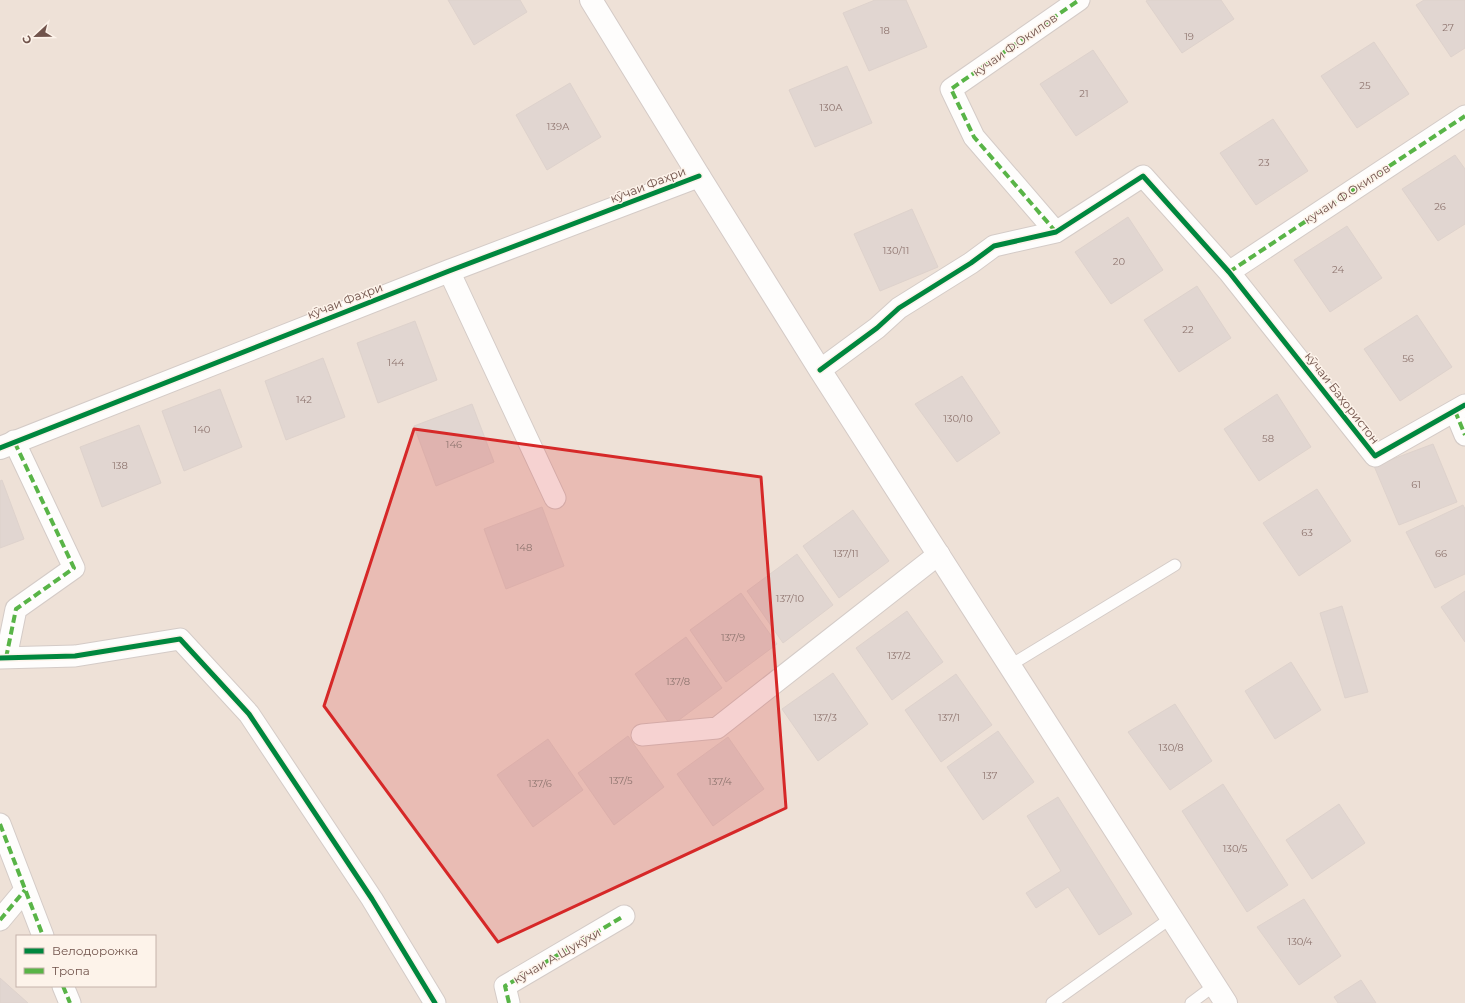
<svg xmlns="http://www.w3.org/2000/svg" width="1465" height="1003" font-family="Montserrat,sans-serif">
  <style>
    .residential { fill: #eee1d7; fill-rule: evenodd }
    .building { fill: #e1d6d1; stroke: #ded2cc }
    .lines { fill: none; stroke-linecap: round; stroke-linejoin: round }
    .service-casing { stroke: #d4cbc7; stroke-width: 13 }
    .minor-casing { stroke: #d4cbc7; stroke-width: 23 }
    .tertiary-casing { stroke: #d4cbc7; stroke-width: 24 }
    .secondary-casing { stroke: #d4cac6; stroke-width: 24 }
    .service { stroke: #fefdfc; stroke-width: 11 }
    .minor { stroke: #fefdfc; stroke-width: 21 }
    .tertiary { stroke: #fefdfc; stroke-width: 22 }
    .secondary { stroke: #fefdfc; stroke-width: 22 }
    .quiet { stroke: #59b447; stroke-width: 4; stroke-dasharray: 8 4; stroke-linecap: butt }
    .cycleway-casing { stroke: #fdf3ea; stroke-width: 8 }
    .cycleway { stroke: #00873e; stroke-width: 5 }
    .marked { fill: #d62828; fill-opacity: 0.2; stroke: #d62828; stroke-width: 3; stroke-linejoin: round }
    .labels { text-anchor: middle; stroke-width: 3; stroke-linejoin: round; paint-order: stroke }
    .number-label { font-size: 10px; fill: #8f7670 }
    .street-label { font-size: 12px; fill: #71544c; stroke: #fdf3ea }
  </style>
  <rect width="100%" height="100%" fill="#f5efe9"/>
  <path class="residential" d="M0,0h1465v1003h-1465zM17,936h138v50h-138z"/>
  <path class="building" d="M448,0h72l7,12 -53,33z
    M875,0h31l21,47 -58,24 -26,-58z
    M1148,0h73l13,19 -52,34 -36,-52z
    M1424,0h41v48l-14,9 -35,-52z
    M1374,42l35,52 -52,34 -36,-52z
    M1093,50l35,52 -52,34 -36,-52z
    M847,66l25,57 -57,24 -26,-57z
    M570,83l31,54 -54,33 -31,-55z
    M1273,119l35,52 -52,34 -36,-52z
    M1455,155l10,14v55l-27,17 -36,-52z
    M912,209l26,58 -58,24 -26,-57z
    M1128,217l35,53 -52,34 -36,-52z
    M1347,226l35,52 -52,34 -36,-52z
    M1197,286l34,52 -52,34 -35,-52z
    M1417,315l35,52 -52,34 -36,-52z
    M415,321l22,59 -59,23 -21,-60z
    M323,358l22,59 -59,23 -21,-59z
    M962,376l38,57 -43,29 -42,-58z
    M220,389l22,58 -58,24 -22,-60z
    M1277,394l34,53 -52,34 -35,-52z
    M472,404l22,58 -58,24 -22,-60z
    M139,425l22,58 -59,24 -22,-60z
    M1433,444l24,58 -58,23 -25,-59z
    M2,480l22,59 -24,9v-67z
    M1317,489l34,52 -52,35 -36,-53z
    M1463,505l2,4v65l-30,14 -29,-56z
    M542,507l22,59 -58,23 -22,-60z
    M853,510l36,51 -50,37 -36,-52z
    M797,554l36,51 -50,38 -36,-52z
    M1465,591v51l-24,-35z
    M741,593l36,51 -51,38 -36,-52z
    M1342,606l26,86 -23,6 -25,-85z
    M907,611l36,51 -51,38 -36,-52z
    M686,637l36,51 -51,38 -36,-52z
    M1291,662l30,48 -46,29 -30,-48z
    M833,673l35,51 -50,37 -36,-52z
    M956,674l36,51 -51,37 -36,-52z
    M1175,704l37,57 -42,29 -42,-58z
    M998,731l36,51 -51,38 -36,-53z
    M628,736l36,51 -50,38 -36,-52z
    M728,737l36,52 -51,37 -36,-52z
    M548,739l35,51 -50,37 -36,-52z
    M1223,784l65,101 -41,27 -65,-101z
    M1058,797l74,117 -33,21 -31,-48 -32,21 -10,-15 35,-22 -34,-55z
    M1339,804l26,39 -53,36 -26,-39z
    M1304,899l37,57 -42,29 -42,-58z
    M0,978l28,25h-28z
    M1361,980l15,23h-38l-4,-6z"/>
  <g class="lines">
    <defs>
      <path id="service" d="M1009,666l166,-101
        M1052,1003l119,-85
        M1191,1003l24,-18"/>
      <path id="minor" d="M1056,232l-82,-95 -23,-48 128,-89
        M449,271l106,227
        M1229,272l236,-156
        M820,370l57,-42 22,-20 72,-45 23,-17 62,-14 87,-56 86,96 146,184 90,-51
        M1455,411l10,24
        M0,658l75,-2 105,-17 69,75 123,185 63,104
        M6,658l10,-49 58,-41 -60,-127
        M642,735l75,-7 222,-174
        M0,824l43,112
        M0,920l25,-30
        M63,986l7,17
        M509,1003l-4,-17 119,-70"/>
      <path id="tertiary" d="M0,448l449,-177 250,-95"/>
      <path id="secondary" d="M591,0l108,176 121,194 406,633"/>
    </defs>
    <use href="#service" class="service-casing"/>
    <use href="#minor" class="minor-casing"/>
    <use href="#tertiary" class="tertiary-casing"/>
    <use href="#secondary" class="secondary-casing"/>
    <use href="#service" class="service"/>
    <use href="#minor" class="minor"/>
    <use href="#tertiary" class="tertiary"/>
    <use href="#secondary" class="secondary"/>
    <path class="quiet" d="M1056,232l-82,-95 -23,-48 128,-89
      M1229,272l236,-156
      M1455,411l10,24
      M6,658l10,-49 58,-41 -60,-127
      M0,824l43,112
      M0,920l25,-30
      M63,986l7,17
      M509,1003l-4,-17 119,-70"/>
    <defs>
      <path id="cycleway" d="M820,370l57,-42 22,-20 72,-45 23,-17 62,-14 87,-56 86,96 146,184 90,-51
        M0,448l449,-177 250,-95
        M0,658l75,-2 105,-17 69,75 123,185 63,104"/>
    </defs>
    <use href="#cycleway" class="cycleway-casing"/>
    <use href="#cycleway" class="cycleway"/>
  </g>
  <path class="marked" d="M414,429l347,48 25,331 -288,134 -174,-236z"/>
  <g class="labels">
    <g class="number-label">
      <text x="1448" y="31">27</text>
      <text x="885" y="34">18</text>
      <text x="1189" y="40">19</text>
      <text x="1365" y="89">25</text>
      <text x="1084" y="97">21</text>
      <text x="831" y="111">130А</text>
      <text x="558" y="130">139А</text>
      <text x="1264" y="166">23</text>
      <text x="1440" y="210">26</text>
      <text x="896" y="254">130/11</text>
      <text x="1119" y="265">20</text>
      <text x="1338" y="273">24</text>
      <text x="1188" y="333">22</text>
      <text x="1408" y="362">56</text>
      <text x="396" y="366">144</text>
      <text x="304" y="403">142</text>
      <text x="958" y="422">130/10</text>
      <text x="202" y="433">140</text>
      <text x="1268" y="442">58</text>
      <text x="454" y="448">146</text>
      <text x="120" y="469">138</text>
      <text x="1416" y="488">61</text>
      <text x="1307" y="536">63</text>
      <text x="524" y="551">148</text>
      <text x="846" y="557">137/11</text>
      <text x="1441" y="557">66</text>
      <text x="790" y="602">137/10</text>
      <text x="733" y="641">137/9</text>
      <text x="899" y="659">137/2</text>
      <text x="678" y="685">137/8</text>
      <text x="825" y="721">137/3</text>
      <text x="949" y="721">137/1</text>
      <text x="1171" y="751">130/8</text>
      <text x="990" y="779">137</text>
      <text x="621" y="784">137/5</text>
      <text x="720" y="785">137/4</text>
      <text x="540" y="787">137/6</text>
      <text x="1235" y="852">130/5</text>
      <text x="1300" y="945">130/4</text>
    </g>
    <g class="street-label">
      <text transform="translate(1015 45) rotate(-35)" y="4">кучаи Ф.Окилов</text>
      <text transform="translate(648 185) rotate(-21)" y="4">кӯчаи Фахри</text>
      <text transform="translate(1347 194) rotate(-33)" y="4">кучаи Ф.Окилов</text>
      <text transform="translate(345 301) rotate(-21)" y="4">кӯчаи Фахри</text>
      <text transform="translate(1342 398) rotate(52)" y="4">кӯчаи Баҳористон</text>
      <text transform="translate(557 956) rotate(-30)" y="4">кӯчаи А.Шукӯҳи</text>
    </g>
  </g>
  <rect x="16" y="935" width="140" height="52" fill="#fdf3ea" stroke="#c5b3ab"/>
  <rect x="24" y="948" width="20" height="6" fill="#00873e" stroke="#c5b3ab"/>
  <text x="52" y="955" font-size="12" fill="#71544c">Велодорожка</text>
  <rect x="24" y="968" width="20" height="6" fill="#59b447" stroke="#c5b3ab"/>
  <text x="52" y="975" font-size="12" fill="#71544c">Тропа</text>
  <g transform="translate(36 36) rotate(248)" stroke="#fdf3ea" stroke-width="3" paint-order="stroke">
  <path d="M0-3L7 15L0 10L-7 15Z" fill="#71544c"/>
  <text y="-6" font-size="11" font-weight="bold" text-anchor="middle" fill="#71544c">С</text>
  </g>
</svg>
